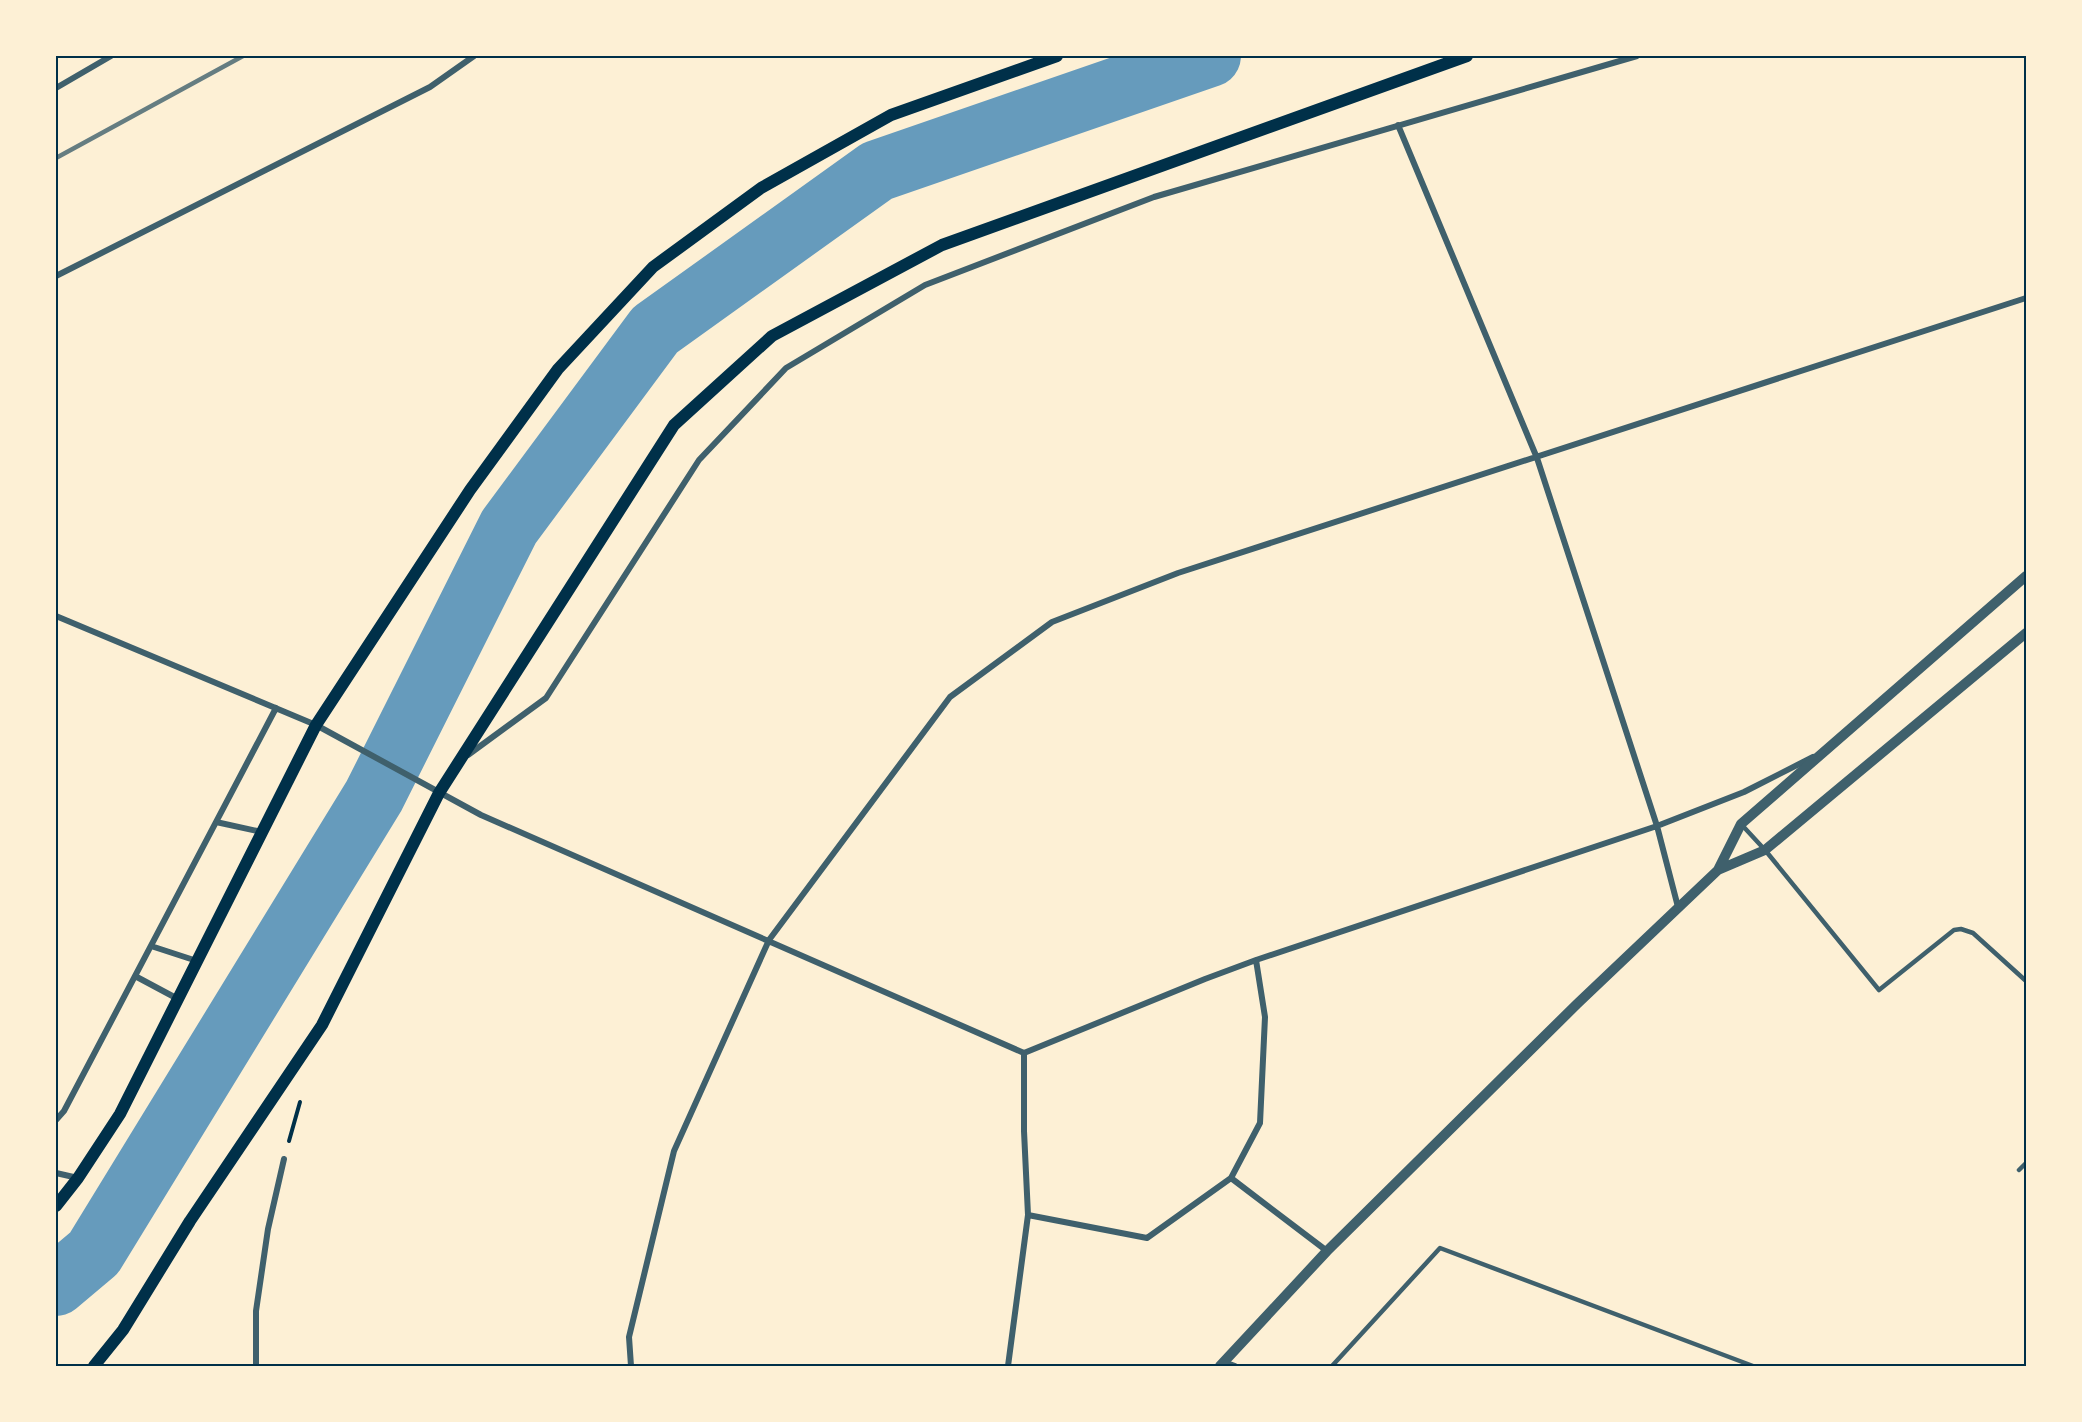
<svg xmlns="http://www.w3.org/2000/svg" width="2082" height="1422" font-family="Helvetica,sans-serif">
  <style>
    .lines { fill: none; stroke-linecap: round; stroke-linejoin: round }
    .river { stroke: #669bbc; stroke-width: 62 }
    .path { stroke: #003049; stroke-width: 4 }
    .service { stroke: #3f606c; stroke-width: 4.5 }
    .minor { stroke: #3f606c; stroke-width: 6 }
    .tertiary { stroke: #3f606c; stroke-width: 10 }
    .secondary { stroke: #003049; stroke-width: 12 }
    .rail { stroke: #657d81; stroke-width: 4.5 }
    .neatline { fill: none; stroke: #003049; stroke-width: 2 }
  </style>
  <rect width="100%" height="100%" fill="#fdf0d5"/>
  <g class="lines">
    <path class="river" d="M56,1285l38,-32 280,-457 135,-269 146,-197 222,-159 333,-115"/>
    <path class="path" d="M289,1141l11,-39"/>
    <path class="service" d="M1741,824l24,26 114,140 75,-60 7,-1 12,4 53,48
      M2019,1170l7,-7
      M1332,1366l108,-118 313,118"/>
    <path class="minor" d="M56,88l55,-32
      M1398,125l139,333 120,368 21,81
      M56,276l374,-189 44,-31
      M56,616l260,109 165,90 543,238
      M468,755l78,-57 153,-238 87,-92 139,-83 229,-88 483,-141
      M216,822l46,10
      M151,946l46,15
      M135,976l43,23
      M1024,1053l181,-74 51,-19 401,-134 87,-34 69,-35
      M56,1120l8,-9 212,-403
      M56,1173l22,5
      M1231,1178l96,73
      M1028,1215l119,23 84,-60 29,-55 5,-106 -9,-57
      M1224,1362l11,4
      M256,1366v-55l12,-82 16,-70
      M631,1366l-2,-29 45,-186 95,-211 181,-243 102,-75 126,-49 848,-275
      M1008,1366l20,-151 -4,-84v-78"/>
    <path class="tertiary" d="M1718,870l47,-20 261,-217
      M1220,1366l107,-115 250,-247 141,-134 23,-46 285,-248"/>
    <path class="secondary" d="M56,1206l22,-28 42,-64 196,-389 154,-235 88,-121 95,-102 108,-79 130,-73 166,-59
      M94,1366l29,-36 67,-109 132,-196 117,-232 235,-368 98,-89 170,-91 525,-189"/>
    <path class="rail" d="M56,158l187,-102"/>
  </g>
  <rect width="2082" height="1422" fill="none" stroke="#fdf0d5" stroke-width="114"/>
  <rect x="57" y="57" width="1968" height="1308" class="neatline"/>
</svg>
